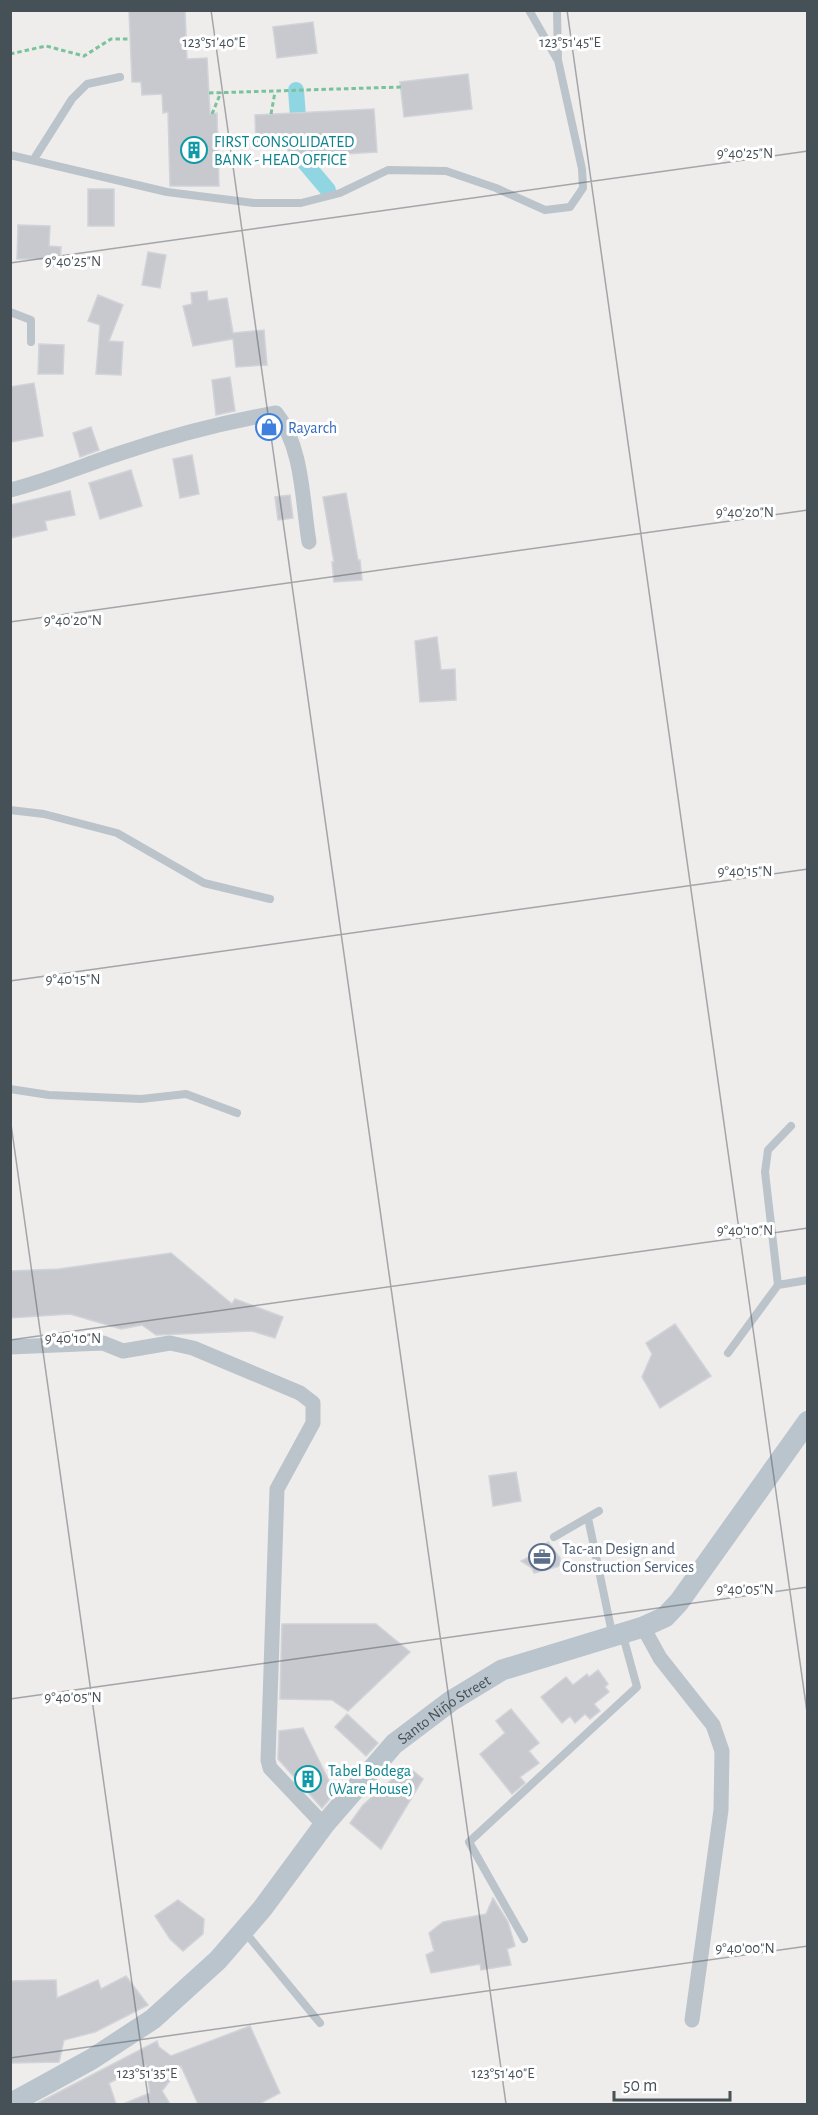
<svg xmlns="http://www.w3.org/2000/svg" width="818" height="2115" font-family="'Alegreya Sans',sans-serif">
  <style>
    .lines { fill: none; stroke-linecap: round; stroke-linejoin: round }
    .canal { stroke: #8fd6e2; stroke-width: 16 }
    .building { fill: #c7c9ce; stroke: #d0d3d7; stroke-width: 1.5 }
    .path { stroke: #79c39a; stroke-width: 3; stroke-dasharray: 4.5 3; stroke-linecap: butt }
    .service { stroke: #bbc4ca; stroke-width: 8 }
    .minor { stroke: #bbc4ca; stroke-width: 15 }
    .secondary { stroke: #b9c4cc; stroke-width: 21 }
    .ticks { fill: none; stroke: #465057; stroke-width: 1.5; stroke-opacity: 0.45 }
    .labels { text-anchor: middle; stroke-width: 6; stroke-linejoin: round; paint-order: stroke }
    .culture-label { font-size: 16px; fill: #0d838f; stroke: #fff; text-anchor: start }
    .shop-label { font-size: 16px; fill: #366cbe; stroke: #fff; text-anchor: start }
    .service-label { font-size: 16px; fill: #4e5e75; stroke: #fff; text-anchor: start }
    .street-label { font-size: 16px; fill: #465057; stroke: #fff }
    .ticks-label { font-size: 15px; text-anchor: middle; fill: #465057; stroke: #fff; stroke-width: 6; stroke-linejoin: round; paint-order: stroke }
  </style>
  <rect width="100%" height="100%" fill="#efecec"/>
  <g class="lines">
    <path class="canal" d="M296,90l5,68 27,32"/>
  </g>
  <path class="building" d="M129,10h56l2,49 20,-1 3,56 7,-1 2,73h-49l-2,-74 -5,1 -1,-19 -20,1 -1,-13h-9z
    M313,22l4,31 -40,5 -4,-31z
    M468,74l4,35 -68,8 -4,-35z
    M374,109l3,43 -65,4v6l-21,3 -4,-19 -31,1 -1,-32z
    M88,189h26v37h-26z
    M18,225l32,1 -1,20 12,1 -1,20 -14,-1v-7h-29z
    M148,252l18,3 -6,33 -18,-3z
    M207,291l1,10 19,-3 6,35 31,-3 3,35 -31,2 -3,-28 -40,7 -10,-40 9,-2 -1,-11z
    M98,295l25,10 -14,36 14,1 -2,33 -25,-1 4,-49 -12,-4z
    M39,344l25,1 -1,29h-25z
    M230,377l5,34 -19,4 -4,-35z
    M34,383l9,53 -33,6v-55z
    M91,427l8,23 -19,7 -7,-24z
    M192,455l7,39 -19,4 -7,-39z
    M131,470l11,36 -42,13 -11,-36z
    M70,491l5,24 -30,6 2,9 -37,8v-33z
    M346,493l12,67h2l2,20 -28,2 -2,-20h2l-11,-65z
    M290,495l3,23 -15,2 -3,-23z
    M437,637l4,33 14,-1 1,31 -36,2 -5,-61z
    M171,1253l61,51 3,-5 48,18 -8,21 -23,-7 -96,4 -14,-10 -21,4 -51,-15 -60,4v-47l49,-2z
    M675,1324l36,52 -51,32 -18,-31 10,-23 -6,-11z
    M516,1472l5,29 -28,5 -4,-30z
    M548,1542l12,16v8l-26,7 -2,-5 -11,-7 16,-8z
    M282,1624h94l34,28 -62,59 -16,-11 -52,-1z
    M598,1670l10,14 -3,3 4,5 -15,12 6,7 -10,8 -5,-5 -10,9 -5,-7 -8,7 -21,-26 25,-20 7,8 14,-11 2,3z
    M511,1709l28,34 -10,8 10,12 -19,14 5,6 -13,11 -32,-40 25,-21 -9,-12z
    M347,1714l31,29 -12,13 -31,-29z
    M303,1728l32,65 -13,15 -44,-49 1,-28z
    M407,1766l16,13 -42,70 -31,-26 13,-18z
    M493,1898l15,24 7,24 -8,3 4,16 -30,5 -1,-6 -49,9 -5,-18 8,-4 -5,-18 14,-11 43,-8z
    M178,1900l26,19 -1,15 -20,17 -13,-12 -15,-23z
    M126,1976l22,29 -53,27 -31,8 -5,22 -49,1v-82l46,-1 1,18 41,-18 3,9z
    M250,2026l30,67 -21,11h-61l-17,-38 -19,25 8,13h-47l27,-11 -4,-28 -37,18 7,21h-80l121,-63 2,6 12,9z"/>
  <g class="lines">
    <path class="path" d="M10,54l36,-8 38,10 27,-17h18
      M209,93l192,-6
      M212,114l9,-22
      M271,114l4,-22"/>
    <path class="service" d="M529,10l28,49
      M10,155l157,37 87,11h47l39,-10 48,-23 58,1 50,17 49,22 25,-3 13,-19 -1,-19 -24,-109 -1,-50
      M34,159l38,-60 15,-15 33,-7
      M10,312l21,8v22
      M10,810l34,4 73,19 87,50 66,16
      M10,1089l39,6 92,4 45,-5 51,19
      M778,1285l-13,-113 3,-22 23,-24
      M728,1353l50,-68 30,-5
      M588,1518l24,115
      M554,1537l45,-26
      M245,1932l75,91
      M524,1939l-55,-97 168,-155 -14,-51"/>
    <path class="minor" d="M10,490c40,-10 76,-26 114,-38 50,-17 101,-30 152,-39 27,34 26,87 33,129
      M10,1347l93,-4 20,8 47,-8 23,5 107,45 13,10v20l-36,66 -9,271 2,8 54,57
      M643,1627l17,31 53,67 9,26 -1,59 -29,210"/>
    <path class="secondary" id="s1" d="M10,2104l82,-45 61,-40 65,-59 44,-51 62,-84 70,-81 57,-43 51,-31 141,-43 22,-10 14,-15 129,-181"/>
  </g>
  <path class="ticks" d="M211,10l295,2094M567,10l241,1709M10,263l798,-112M10,622l798,-112M10,981l798,-112M10,1117l139,987M10,1340l798,-112M10,1699l798,-112M10,2058l798,-112"/>
  <defs>
    <symbol id="building-ring" viewBox="-11 -11 22 22"><circle r="9.5" fill="#fff" stroke="#0f9aa8" stroke-width="1.5"/><path d="M-4-6H4V6H1V3H-1V6H-4ZM-2.5-4.3h1.7v1.8h-1.7ZM.8-4.3h1.7v1.8H.8ZM-2.5-1h1.7V.8h-1.7ZM.8-1h1.7V.8H.8Z" fill="#0f9aa8"/></symbol>
    <symbol id="shop-ring" viewBox="-11 -11 22 22"><circle r="9.5" fill="#fff" stroke="#3f7fe0" stroke-width="1.5"/><path d="M-5-2.5h2.3a2.7 3.5 0 0 1 5.4 0H5L5.5 6h-11ZM-1.5-2.5h3a1.5 2.3 0 0 0-3 0Z" fill="#3f7fe0"/></symbol>
    <symbol id="office-ring" viewBox="-11 -11 22 22"><circle r="9.5" fill="#fff" stroke="#5c6f8a" stroke-width="1.5"/><path d="M-6-3h4V-5.5h4V-3h4V5H-6ZM-1-4.5V-3h2v-1.5ZM-6 0V1H6V0Z" fill="#5c6f8a"/></symbol>
  </defs>
  <g fill-rule="evenodd">
    <use href="#building-ring" x="179" y="135" width="30" height="30"/>
    <use href="#shop-ring" x="254" y="412" width="30" height="30"/>
    <use href="#office-ring" x="527" y="1542" width="30" height="30"/>
    <use href="#building-ring" x="293" y="1764" width="30" height="30"/>
  </g>
  <g class="labels">
    <g class="culture-label">
      <text x="214" y="147">FIRST CONSOLIDATED<tspan x="214" dy="18">BANK - HEAD OFFICE</tspan></text>
      <text x="328" y="1776">Tabel Bodega<tspan x="328" dy="18">(Ware House)</tspan></text>
    </g>
    <g class="shop-label">
      <text x="288" y="433">Rayarch</text>
    </g>
    <g class="service-label">
      <text x="562" y="1554">Tac-an Design and<tspan x="562" dy="18">Construction Services</tspan></text>
    </g>
    <g class="street-label">
      <text dy="6" stroke="none"><textPath href="#s1" startOffset="594">Santo Niño Street</textPath></text>
    </g>
  </g>
  <g class="ticks-label">
    <text x="214" y="47">123°51'40"E</text>
    <text x="570" y="47">123°51'45"E</text>
    <text x="745" y="158">9°40'25"N</text>
    <text x="73" y="266">9°40'25"N</text>
    <text x="745" y="517">9°40'20"N</text>
    <text x="73" y="625">9°40'20"N</text>
    <text x="745" y="876">9°40'15"N</text>
    <text x="73" y="984">9°40'15"N</text>
    <text x="745" y="1235">9°40'10"N</text>
    <text x="73" y="1343">9°40'10"N</text>
    <text x="745" y="1594">9°40'05"N</text>
    <text x="73" y="1702">9°40'05"N</text>
    <text x="745" y="1953">9°40'00"N</text>
    <text x="147" y="2078">123°51'35"E</text>
    <text x="503" y="2078">123°51'40"E</text>
  </g>
  <rect width="818" height="2115" fill="none" stroke="#465057" stroke-width="24"/>
  <path d="M614 2091v9h116v-9" fill="none" stroke="#465057" stroke-width="3"/>
  <text x="623" y="2091" font-size="18" fill="#465057" stroke="#ffffff" stroke-width="4.5" paint-order="stroke">50 m</text>
</svg>
